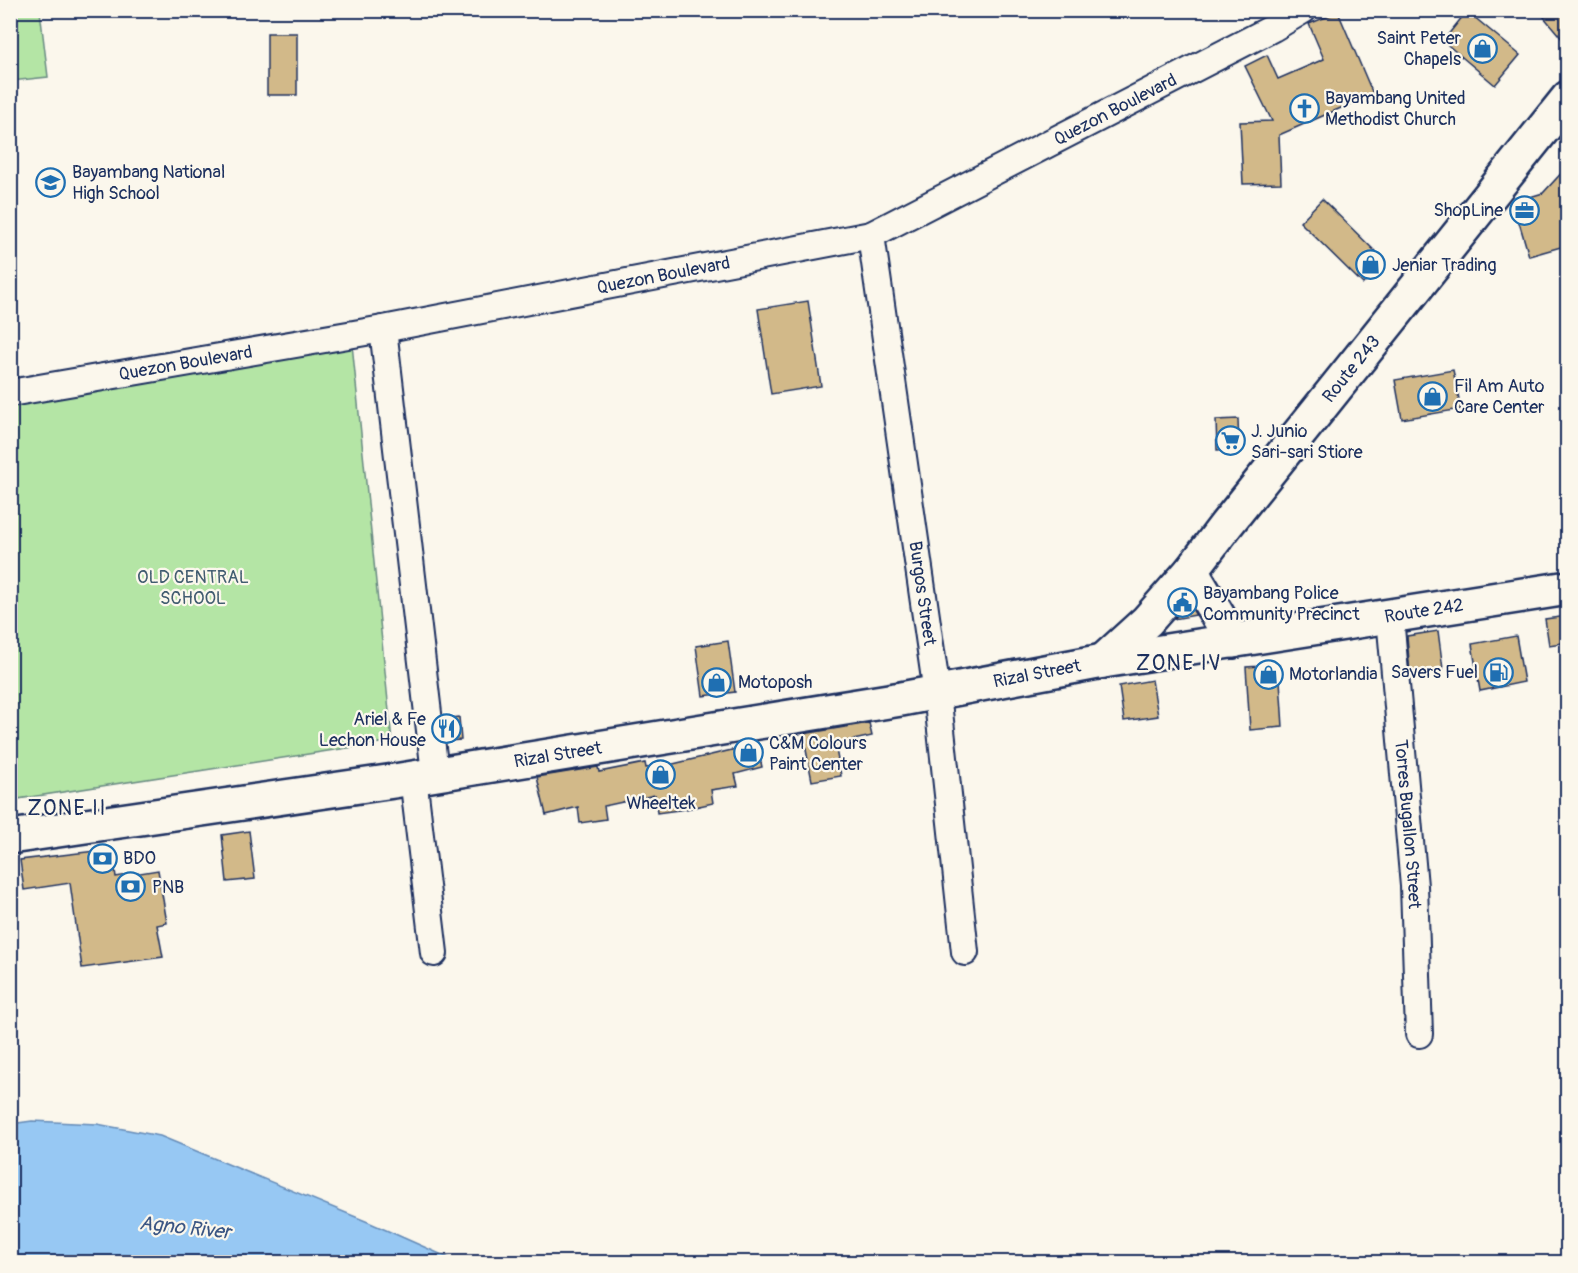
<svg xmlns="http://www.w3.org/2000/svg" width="1578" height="1273" font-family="Pangolin,sans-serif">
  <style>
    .green { fill: #b4e5a5; stroke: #688a82; stroke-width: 1.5 }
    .water { fill: #97c8f3; stroke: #658bb7; stroke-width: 1.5 }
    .building { fill: #d2b989; stroke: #1b2f5e; stroke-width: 1.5 }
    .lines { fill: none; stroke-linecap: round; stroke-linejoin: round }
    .minor-casing { stroke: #1b2f5e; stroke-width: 30 }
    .major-casing { stroke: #1b2f5e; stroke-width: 38 }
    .minor { stroke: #fbf7ec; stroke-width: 26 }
    .major { stroke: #fbf7ec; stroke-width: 33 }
    .labels { text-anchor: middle; stroke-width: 4.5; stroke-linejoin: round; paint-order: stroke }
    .poi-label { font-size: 18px; fill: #1b2f5e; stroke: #fbf7ec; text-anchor: start }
    .street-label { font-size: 18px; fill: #1b2f5e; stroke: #fbf7ec }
    .park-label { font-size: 18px; fill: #415c70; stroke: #fbf7ec }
    .water-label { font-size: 20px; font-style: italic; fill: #3a5583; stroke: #fbf7ec }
    .quarter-label { font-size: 21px; letter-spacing: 1.5px; fill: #1b2f5e; stroke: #fbf7ec }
  </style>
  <rect width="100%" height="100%" fill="#fbf7ec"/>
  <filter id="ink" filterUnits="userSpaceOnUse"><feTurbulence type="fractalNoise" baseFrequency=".0167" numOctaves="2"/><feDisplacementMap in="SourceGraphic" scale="12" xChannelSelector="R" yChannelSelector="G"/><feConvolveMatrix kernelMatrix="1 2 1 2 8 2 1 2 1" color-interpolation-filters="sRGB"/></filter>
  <g filter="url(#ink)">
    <path class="green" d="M10,11h30l8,66 -37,4z
      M352,344l40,397 -381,59v-397z"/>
    <path class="water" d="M32,1121l65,3 63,12 208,86 90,40h-447v-138z"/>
    <path class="building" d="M1538,10h30v36z
      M1467,11l53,44 -25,30 -52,-44z
      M1338,12l35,82 -94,41 2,48 -38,1 -3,-62 32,-1 -27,-55 22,-11 11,24 46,-20 -15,-35z
      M267,33h30v62h-30z
      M1568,166v79l-39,11 -16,-54 30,-9z
      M1322,199l63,62 -22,23 -63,-62z
      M808,301l13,85 -50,8 -13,-85z
      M1453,370l8,39 -59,10 -7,-39z
      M1238,419l1,30 -22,1 -1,-30z
      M1188,603l8,12 -22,4z
      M1568,616v26l-19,3 -4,-26z
      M1438,631l5,38 -33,5 -3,-38z
      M1516,636l8,46 -44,9 -8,-47z
      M728,641l7,51 -32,4 -7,-50z
      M1279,665l4,62 -33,3 -4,-63z
      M1152,680l6,36 -34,5 -5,-35z
      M459,717l2,23 -15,1 -2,-22z
      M869,723l3,13 -37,8 6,32 -29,5 -9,-47z
      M757,744l5,23 -27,7 3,12 -27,4 2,13 -27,6 -29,4 -2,-18 -51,11 2,13 -26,4 -2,-16 -32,8 -9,-38 61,-10 1,5 46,-9 1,5 23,-3z
      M249,831l6,48 -28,3 -5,-47z
      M112,849l4,28 42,-7 9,53 -10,2 6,32 -81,11 -12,-85 -46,7 -4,-30z"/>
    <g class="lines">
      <defs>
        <g id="minor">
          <path id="s1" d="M871,235l66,458 28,259"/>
          <path d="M383,329l52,444"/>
          <path id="s2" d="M10,393l373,-64 488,-94 402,-207 30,-18"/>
          <path id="s3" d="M1390,617l24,269 5,148"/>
          <path d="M413,777l21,176"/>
        </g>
        <g id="major">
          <path d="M1191,571l42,70"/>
          <path id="s4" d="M1103,661l44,-40 44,-50 35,-46 342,-427"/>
          <path id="s5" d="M10,837l384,-56 507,-82 202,-38 465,-73"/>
        </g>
      </defs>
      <use href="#minor" class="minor-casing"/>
      <use href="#major" class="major-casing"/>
      <use href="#minor" class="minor"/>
      <use href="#major" class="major"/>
    </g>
  </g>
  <defs>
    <symbol id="shop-ring" viewBox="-11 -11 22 22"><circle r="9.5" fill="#fbf7ec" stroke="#1f6fb2" stroke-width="1.5"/><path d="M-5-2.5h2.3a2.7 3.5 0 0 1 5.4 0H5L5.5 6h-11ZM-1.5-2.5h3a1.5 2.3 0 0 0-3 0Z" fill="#1f6fb2"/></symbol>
    <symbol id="church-ring" viewBox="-11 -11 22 22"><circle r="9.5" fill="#fbf7ec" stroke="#1f6fb2" stroke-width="1.5"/><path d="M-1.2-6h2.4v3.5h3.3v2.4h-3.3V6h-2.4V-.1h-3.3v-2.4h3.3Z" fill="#1f6fb2"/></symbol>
    <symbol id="school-ring" viewBox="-11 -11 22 22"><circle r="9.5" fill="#fbf7ec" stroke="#1f6fb2" stroke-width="1.5"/><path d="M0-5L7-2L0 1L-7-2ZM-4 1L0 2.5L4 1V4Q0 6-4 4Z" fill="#1f6fb2"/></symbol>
    <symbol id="office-ring" viewBox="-11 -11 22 22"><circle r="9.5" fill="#fbf7ec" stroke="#1f6fb2" stroke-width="1.5"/><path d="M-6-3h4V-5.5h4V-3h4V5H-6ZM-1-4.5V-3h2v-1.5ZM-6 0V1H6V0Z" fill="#1f6fb2"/></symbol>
    <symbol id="supermarket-ring" viewBox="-11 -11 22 22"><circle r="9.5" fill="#fbf7ec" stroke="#1f6fb2" stroke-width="1.5"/><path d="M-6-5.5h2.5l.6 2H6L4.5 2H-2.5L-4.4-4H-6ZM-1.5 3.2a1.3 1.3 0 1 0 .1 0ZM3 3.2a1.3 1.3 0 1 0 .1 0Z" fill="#1f6fb2"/></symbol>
    <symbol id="civic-ring" viewBox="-11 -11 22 22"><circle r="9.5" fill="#fbf7ec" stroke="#1f6fb2" stroke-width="1.5"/><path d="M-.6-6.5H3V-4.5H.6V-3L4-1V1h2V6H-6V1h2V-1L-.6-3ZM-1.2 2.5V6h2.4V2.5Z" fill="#1f6fb2"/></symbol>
    <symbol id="fuel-ring" viewBox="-11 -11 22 22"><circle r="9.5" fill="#fbf7ec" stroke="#1f6fb2" stroke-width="1.5"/><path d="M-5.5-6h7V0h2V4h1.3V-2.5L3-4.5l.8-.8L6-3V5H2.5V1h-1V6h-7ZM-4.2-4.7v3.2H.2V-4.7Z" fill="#1f6fb2"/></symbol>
    <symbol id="restaurant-ring" viewBox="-11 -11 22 22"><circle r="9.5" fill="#fbf7ec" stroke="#1f6fb2" stroke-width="1.5"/><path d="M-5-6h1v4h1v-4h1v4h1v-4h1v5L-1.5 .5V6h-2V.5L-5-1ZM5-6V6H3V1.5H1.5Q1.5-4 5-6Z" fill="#1f6fb2"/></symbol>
    <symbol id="bank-ring" viewBox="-11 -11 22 22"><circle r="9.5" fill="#fbf7ec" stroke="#1f6fb2" stroke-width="1.5"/><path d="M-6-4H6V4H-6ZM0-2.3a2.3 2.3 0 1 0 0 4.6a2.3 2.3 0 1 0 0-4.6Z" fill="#1f6fb2"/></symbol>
  </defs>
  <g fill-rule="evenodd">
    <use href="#shop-ring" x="1466" y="32" width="33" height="33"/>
    <use href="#church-ring" x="1288" y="92" width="33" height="33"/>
    <use href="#school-ring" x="34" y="166" width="33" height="33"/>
    <use href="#office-ring" x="1508" y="194" width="33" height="33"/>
    <use href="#shop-ring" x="1354" y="248" width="33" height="33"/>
    <use href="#shop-ring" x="1416" y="380" width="33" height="33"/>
    <use href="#supermarket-ring" x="1214" y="424" width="33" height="33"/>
    <use href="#civic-ring" x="1166" y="586" width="33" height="33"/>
    <use href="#fuel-ring" x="1482" y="656" width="33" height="33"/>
    <use href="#shop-ring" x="1252" y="658" width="33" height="33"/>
    <use href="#shop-ring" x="700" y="666" width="33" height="33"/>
    <use href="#restaurant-ring" x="430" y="712" width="33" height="33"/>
    <use href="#shop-ring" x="732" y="736" width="33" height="33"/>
    <use href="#shop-ring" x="644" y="758" width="33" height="33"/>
    <use href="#bank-ring" x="86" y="842" width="33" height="33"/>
    <use href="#bank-ring" x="114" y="870" width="33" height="33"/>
  </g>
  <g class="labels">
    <g class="poi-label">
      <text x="1461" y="44" text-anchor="end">Saint Peter<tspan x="1461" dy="21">Chapels</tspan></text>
      <text x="1325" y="104">Bayambang United<tspan x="1325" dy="21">Methodist Church</tspan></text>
      <text x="72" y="178">Bayambang National<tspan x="72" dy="21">High School</tspan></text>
      <text x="1503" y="216" text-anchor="end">ShopLine</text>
      <text x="1392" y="271">Jeniar Trading</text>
      <text x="1454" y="392">Fil Am Auto<tspan x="1454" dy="21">Care Center</tspan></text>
      <text x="1251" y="437">J. Junio<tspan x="1251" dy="21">Sari-sari Stiore</tspan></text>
      <text x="1203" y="599">Bayambang Police<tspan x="1203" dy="21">Community Precinct</tspan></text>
      <text x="1478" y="678" text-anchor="end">Savers Fuel</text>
      <text x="1289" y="680">Motorlandia</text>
      <text x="738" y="688">Motoposh</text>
      <text x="426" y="725" text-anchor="end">Ariel &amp; Fe<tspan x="426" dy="21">Lechon House</tspan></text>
      <text x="769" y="749">C&amp;M Colours<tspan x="769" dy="21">Paint Center</tspan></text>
      <text x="661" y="809" text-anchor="middle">Wheeltek</text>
      <text x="123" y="864">BDO</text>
      <text x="152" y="893">PNB</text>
    </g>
    <g class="street-label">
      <text dy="6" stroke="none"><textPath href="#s2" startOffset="1150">Quezon Boulevard</textPath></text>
      <text dy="6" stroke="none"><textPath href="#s2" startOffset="664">Quezon Boulevard</textPath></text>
      <text dy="6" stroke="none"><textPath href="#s2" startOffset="178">Quezon Boulevard</textPath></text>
      <text dy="6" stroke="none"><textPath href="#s4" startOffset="384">Route 243</textPath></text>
      <text dy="6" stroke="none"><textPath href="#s1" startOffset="362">Burgos Street</textPath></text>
      <text dy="6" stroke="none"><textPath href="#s5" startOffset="1432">Route 242</textPath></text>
      <text dy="6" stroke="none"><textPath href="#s5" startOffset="1040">Rizal Street</textPath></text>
      <text dy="6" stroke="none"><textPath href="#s5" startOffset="554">Rizal Street</textPath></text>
      <text dy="6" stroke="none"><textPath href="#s3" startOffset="208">Torres Bugallon Street</textPath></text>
    </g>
    <g class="park-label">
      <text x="193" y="583">OLD CENTRAL<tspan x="193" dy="21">SCHOOL</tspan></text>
    </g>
    <g class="water-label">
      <text transform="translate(185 1227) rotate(6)" y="7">Agno River</text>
    </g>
    <g class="quarter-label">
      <text x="1179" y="670">ZONE IV</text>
      <text x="67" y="815">ZONE II</text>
    </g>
  </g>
  <rect width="1578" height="1273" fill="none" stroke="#fbf7ec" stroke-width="36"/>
  <rect x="18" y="18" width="1542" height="1237" fill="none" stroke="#1b2f5e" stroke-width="2" filter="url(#ink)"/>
</svg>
